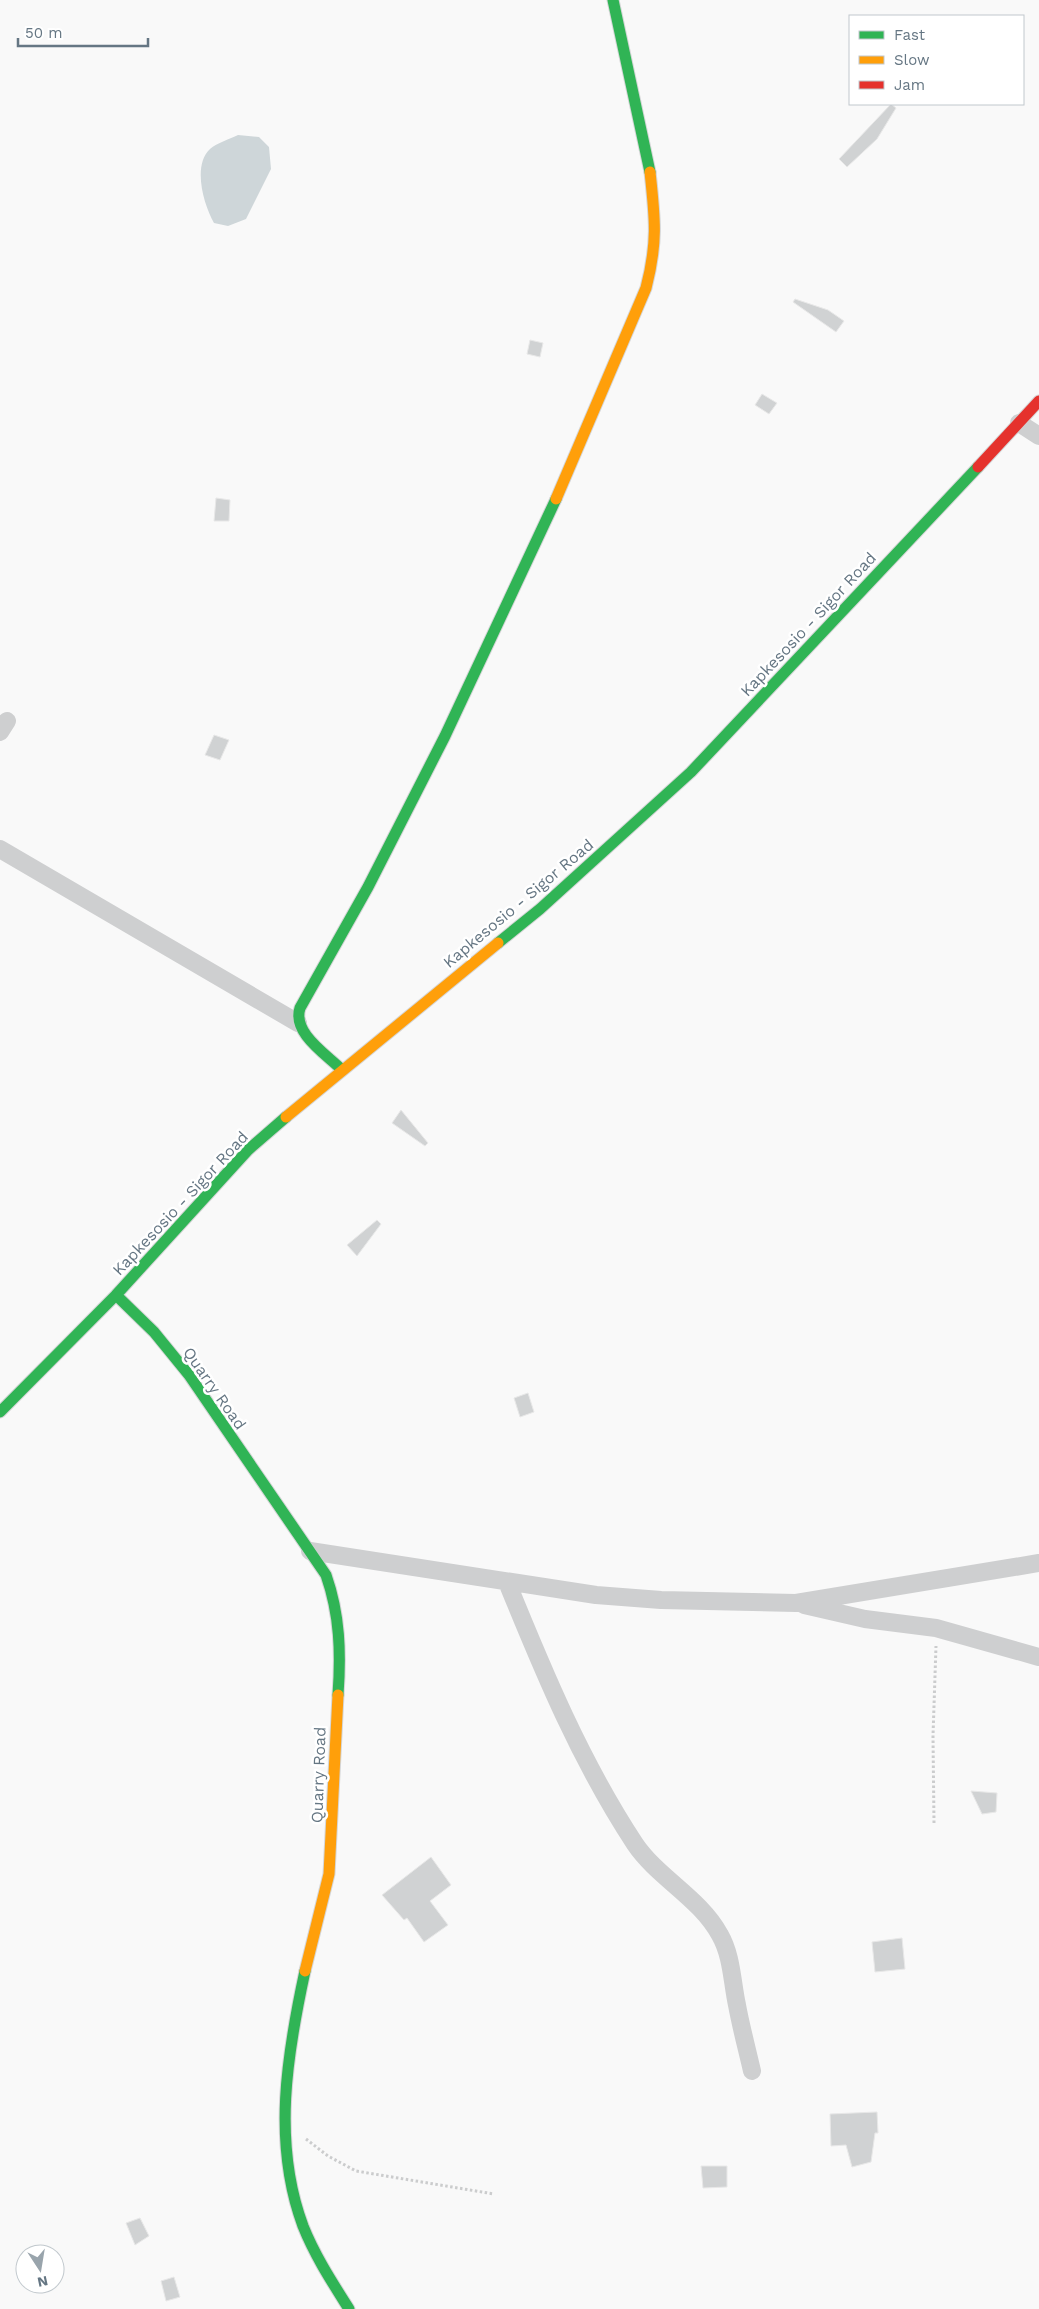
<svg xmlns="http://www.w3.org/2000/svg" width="1039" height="2309" font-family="'Work Sans',sans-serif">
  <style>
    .water { fill: #ced6d9 }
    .building { fill: #d0d2d3; stroke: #e8e8e8 }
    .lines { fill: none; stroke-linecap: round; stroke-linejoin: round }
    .fast-casing { stroke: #d5d6d7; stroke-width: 13 }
    .slow-casing { stroke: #d5d6d7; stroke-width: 13 }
    .jam-casing { stroke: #d5d6d7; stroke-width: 13 }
    .path { stroke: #cbcccd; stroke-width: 3; stroke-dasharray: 2.5 2.5; stroke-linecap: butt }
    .street { stroke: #cecfd0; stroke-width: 18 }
    .fast { stroke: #30b455; stroke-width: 11 }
    .slow { stroke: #ff9f0a; stroke-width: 11 }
    .jam { stroke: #e5322d; stroke-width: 11 }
    .labels { text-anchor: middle; stroke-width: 5; stroke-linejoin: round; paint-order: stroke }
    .street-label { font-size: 16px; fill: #657683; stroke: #fff }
  </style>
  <rect width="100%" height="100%" fill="#f9f9f9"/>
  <path class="water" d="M238,135l21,2 10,10 2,22 -25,50 -18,7 -14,-3c-10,-18 -22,-57 -4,-74 7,-6 20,-10 28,-14z"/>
  <path class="building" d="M891,104l5,4 -19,31 -30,28 -8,-8z
    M795,299l33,11 16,11 -8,11 -43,-30z
    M530,340l13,3 -3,14 -13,-3z
    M762,394l15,9 -8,11 -14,-9z
    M216,498l14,2 -1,21h-15z
    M214,735l15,5 -9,20 -15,-5z
    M401,1110l27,33 -3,3 -33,-23z
    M377,1220l4,4 -24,32 -10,-11z
    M528,1393l6,19 -14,5 -6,-19z
    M971,1791l26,2 -1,19 -14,2z
    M431,1857l20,28 -21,16 18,24 -24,17 -17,-24 -3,2 -22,-25z
    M902,1938l3,31 -30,3 -3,-30z
    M877,2112l1,21h-3l-4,29 -19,5 -6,-22 -15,1 -1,-32z
    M701,2166h26v21l-24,1z
    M140,2218l9,18 -14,9 -9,-22z
    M174,2277l6,20 -14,4 -5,-20z"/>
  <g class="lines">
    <defs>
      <path id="fast" d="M613,0l37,172
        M498,943l42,-34 151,-137 287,-305
        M342,1070c-16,-16 -50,-37 -42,-62l68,-121 77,-151 111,-237
        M116,1295l38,37 35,43 137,200c14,40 15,78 12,120
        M0,1412l116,-117 132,-145 38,-33
        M305,1971c-18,83 -33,172 -2,255 12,30 29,56 46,83"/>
      <path id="slow" d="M556,499l90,-211c12,-46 9,-70 4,-116
        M286,1117l212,-174
        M305,1971l24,-97 9,-179"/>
      <path id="jam" d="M978,467l61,-66"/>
    </defs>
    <use href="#fast" class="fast-casing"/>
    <use href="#slow" class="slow-casing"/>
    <use href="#jam" class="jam-casing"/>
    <path class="path" d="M934,1823l-1,-87 3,-90
      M306,2139l22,17 28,15 138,23"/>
    <path class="street" d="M1019,423l20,13
      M0,732l7,-11
      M0,849l298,174
      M310,1551l286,44 65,5 135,3 243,-40
      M507,1582c37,91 74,180 128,262 23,34 65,54 85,91 12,21 12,47 17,70 4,22 10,44 15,66
      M804,1605l61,14 71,9 103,29"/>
    <use href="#fast" class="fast"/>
    <use href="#slow" class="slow"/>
    <use href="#jam" class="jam"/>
  </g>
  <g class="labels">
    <g class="street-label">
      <text transform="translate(808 624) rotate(-47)" y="6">Kapkesosio - Sigor Road</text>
      <text transform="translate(518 903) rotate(-40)" y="6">Kapkesosio - Sigor Road</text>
      <text transform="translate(180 1203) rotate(-47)" y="6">Kapkesosio - Sigor Road</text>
      <text transform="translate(215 1388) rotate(55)" y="6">Quarry Road</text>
      <text transform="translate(318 1775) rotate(-88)" y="6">Quarry Road</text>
    </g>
  </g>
  <rect x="849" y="15" width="175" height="90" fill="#ffffff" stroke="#c1c8cd"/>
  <rect x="859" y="31" width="25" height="8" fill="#30b455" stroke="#c1c8cd"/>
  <text x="894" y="40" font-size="15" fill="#657683">Fast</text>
  <rect x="859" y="56" width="25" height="8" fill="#ff9f0a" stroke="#c1c8cd"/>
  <text x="894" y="65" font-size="15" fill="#657683">Slow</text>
  <rect x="859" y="81" width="25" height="8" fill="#e5322d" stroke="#c1c8cd"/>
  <text x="894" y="90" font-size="15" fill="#657683">Jam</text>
  <g transform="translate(40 2269) rotate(168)"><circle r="24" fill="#ffffff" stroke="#c1c8cd"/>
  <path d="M0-4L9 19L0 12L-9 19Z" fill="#99a4ac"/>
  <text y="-8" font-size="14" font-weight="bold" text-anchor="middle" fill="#657683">N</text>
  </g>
  <path d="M18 38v8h130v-8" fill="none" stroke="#657683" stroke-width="2.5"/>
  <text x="25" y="38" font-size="15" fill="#657683" stroke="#ffffff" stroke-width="4" paint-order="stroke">50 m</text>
</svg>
